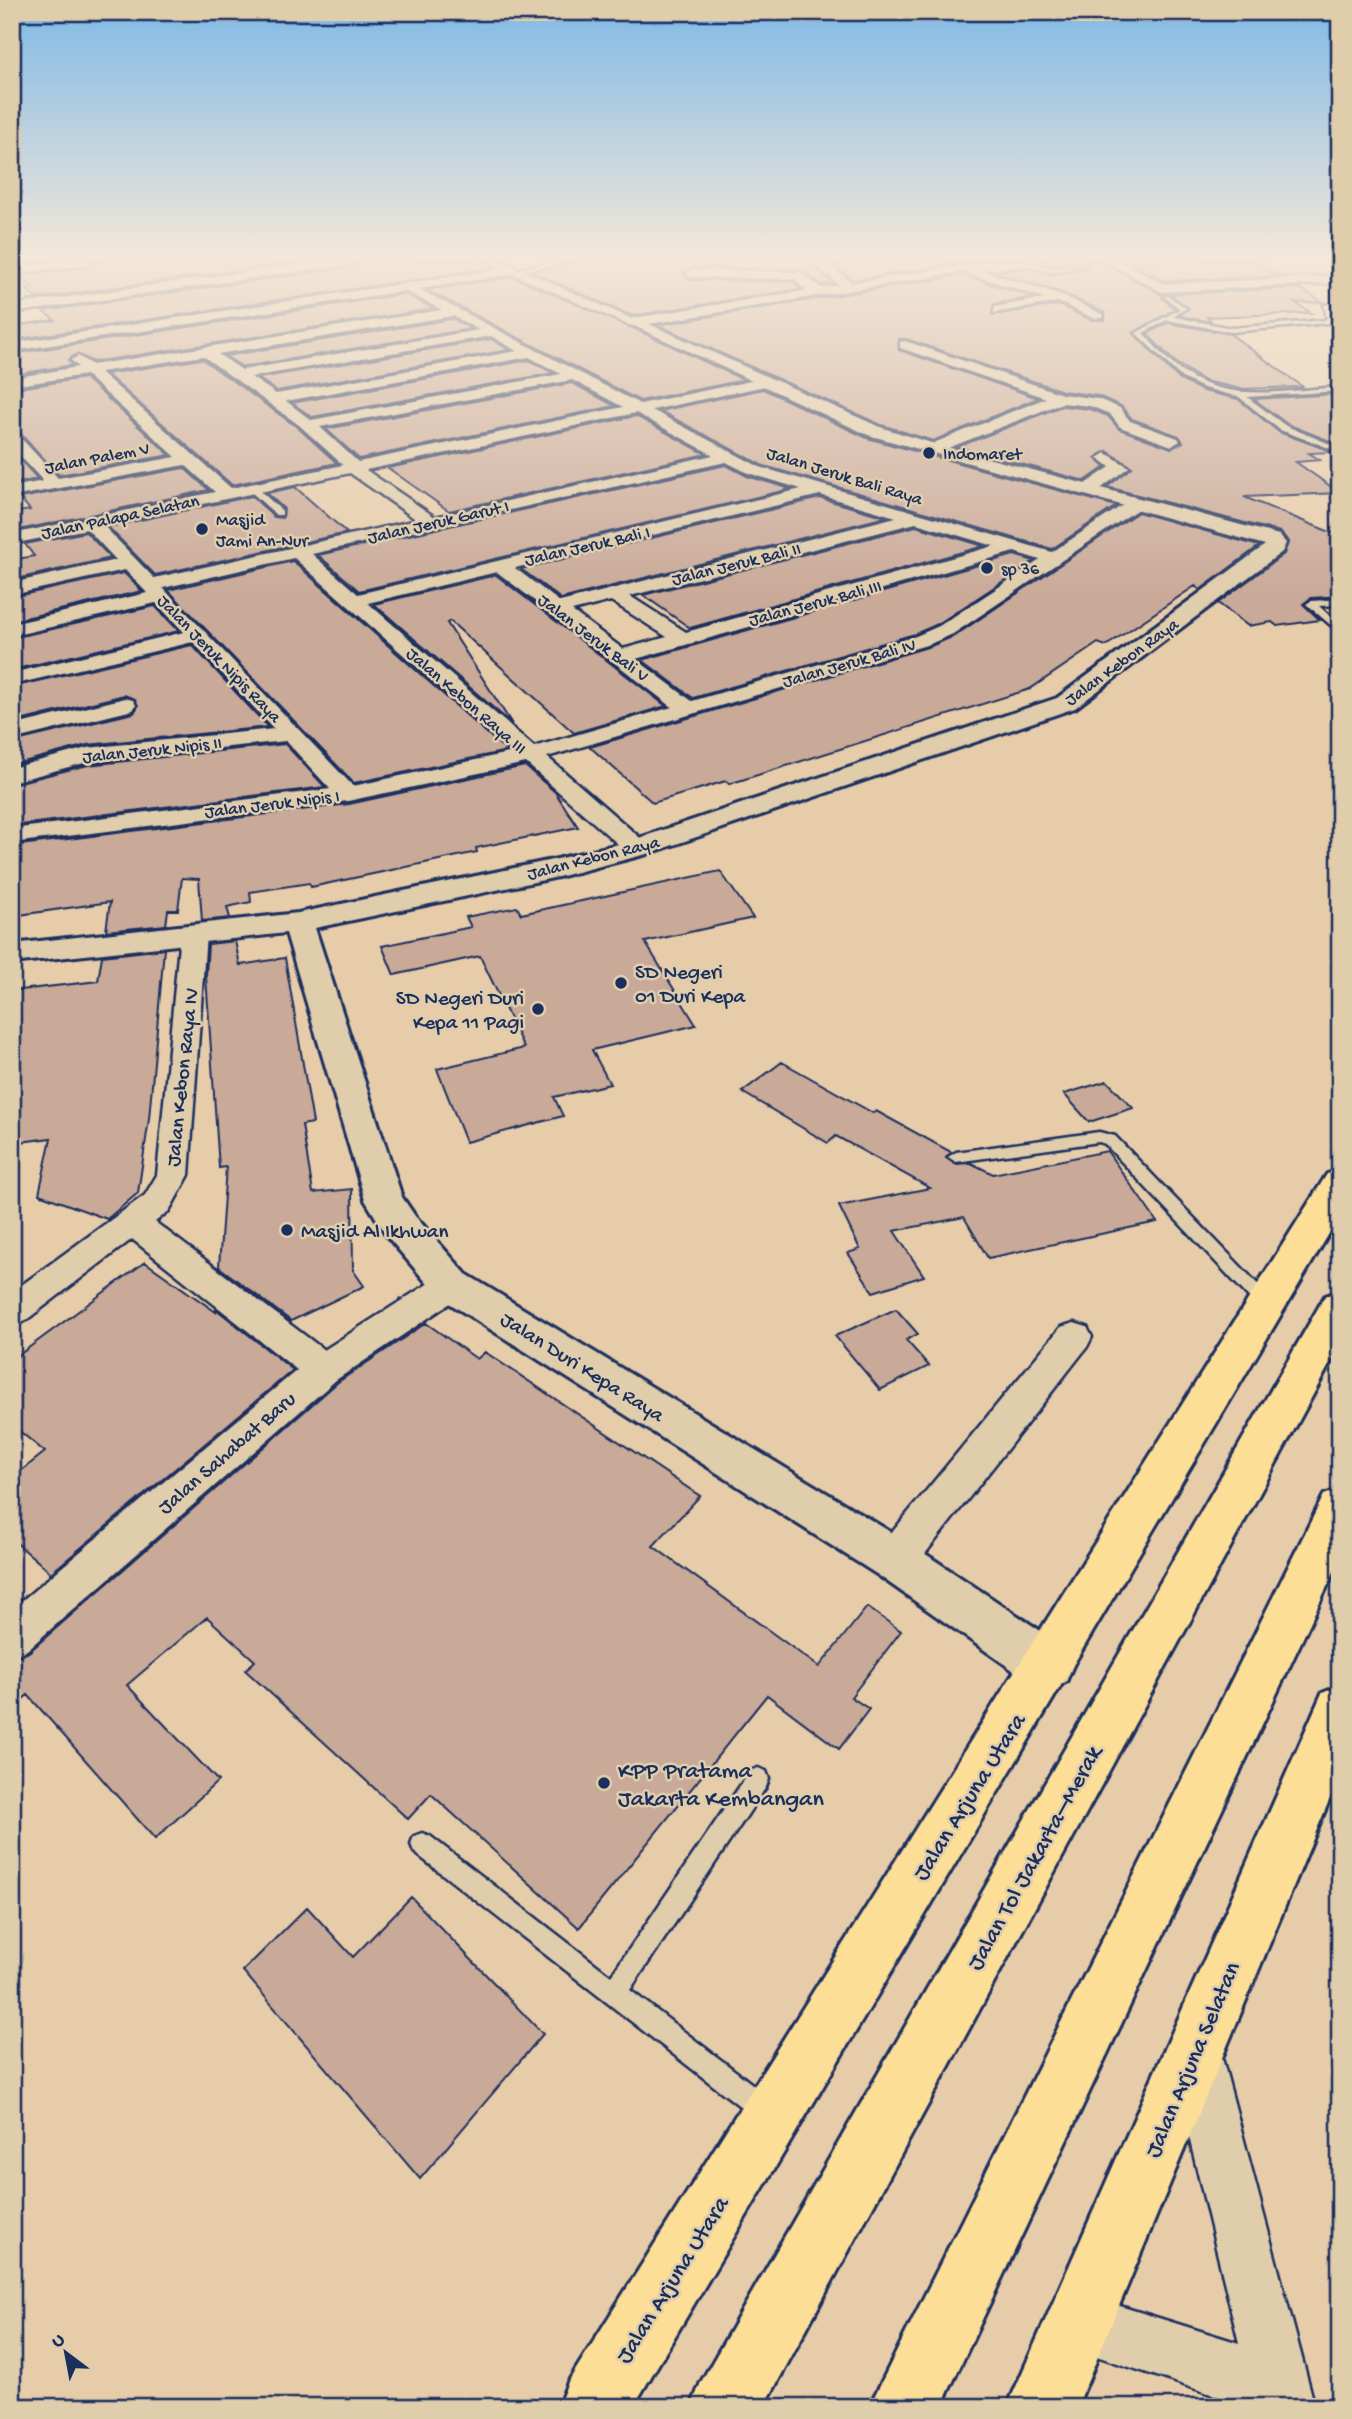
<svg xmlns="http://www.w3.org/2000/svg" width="1352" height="2419" font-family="'Gochi Hand',sans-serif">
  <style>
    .building { fill: #c9a998; stroke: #1b2f5e; stroke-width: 2 }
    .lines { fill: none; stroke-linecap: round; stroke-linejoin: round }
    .service-casing { stroke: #1b2f5e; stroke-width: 5 }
    .minor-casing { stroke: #1b2f5e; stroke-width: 5 }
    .tertiary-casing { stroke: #1b2f5e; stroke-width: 6 }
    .primary-casing { stroke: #1b2f5e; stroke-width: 6 }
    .motorway-casing { stroke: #1b2f5e; stroke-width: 6 }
    .service { fill: #dfcdab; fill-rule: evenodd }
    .minor { fill: #dfcdab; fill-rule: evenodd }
    .tertiary { fill: #dfcdab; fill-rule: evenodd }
    .primary { fill: #fcde96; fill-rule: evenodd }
    .motorway { fill: #fcde96; fill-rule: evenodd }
    .poi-dot { fill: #1b2f5e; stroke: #dfcdab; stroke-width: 2.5 }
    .labels { text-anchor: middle; stroke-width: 5; stroke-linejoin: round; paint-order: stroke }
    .far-poi-label { font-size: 18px; fill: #1b2f5e; stroke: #dfcdab; text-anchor: start }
    .far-street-label { font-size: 18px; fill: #1b2f5e; stroke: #dfcdab }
    .poi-label { font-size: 21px; fill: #1b2f5e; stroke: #dfcdab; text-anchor: start }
    .street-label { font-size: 21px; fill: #1b2f5e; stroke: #dfcdab }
    .near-poi-label { font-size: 24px; fill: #1b2f5e; stroke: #dfcdab; text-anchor: start }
    .near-street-label { font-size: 24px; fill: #1b2f5e; stroke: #dfcdab }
  </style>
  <rect width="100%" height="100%" fill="#e7ccaa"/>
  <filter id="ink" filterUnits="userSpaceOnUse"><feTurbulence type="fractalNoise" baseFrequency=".0143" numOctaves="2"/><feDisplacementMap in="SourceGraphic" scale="14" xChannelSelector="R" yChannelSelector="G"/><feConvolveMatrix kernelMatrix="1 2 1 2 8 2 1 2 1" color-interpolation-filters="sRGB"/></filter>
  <g filter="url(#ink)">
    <path class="building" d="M98,261h206l-277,39 9,-1 -9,-10 6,-1 -14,-12 71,-9z
      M359,261h127l7,7 -481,72v-14l43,-6 -13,-9 309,-44z
      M575,261h238l-1,5 21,17 -11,2 -22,-16 -108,-2 -9,6 5,7 106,2 6,7 -168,27 -100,-44z
      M847,261h125l-119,19 -17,-13z
      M1045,261h57l60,34v3l13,11 -42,24 47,47 23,11 35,8 41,33 54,20 -24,1 11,7 -24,2 44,31 -96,4 96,39v60l-29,2 -8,6 17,16 -43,6 -5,-4 -24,4 -30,-23 66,-49 4,-13 -8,-9 -173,-45 25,-20 -25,-16 -12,7 10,9 -20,14 -128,-34 105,-41 27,3 19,7 11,13 52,19 12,-6 -4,-6 -47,-17 -11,-13 -23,-10 -35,-5 -157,-52h-7v11l139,48 -105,43 -52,-16 -223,-100 304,-50 71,22 -39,7 -2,11 66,-10 34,15h13v-7l-42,-20 -70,-21 35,-4 24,7 33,-6 3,-3 -3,-3 -33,2 -9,-2z
      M1126,261h128l25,15 -114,5z
      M513,277l120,51 111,52 -104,21 -213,-111z
      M1299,288l24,14 -28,1 16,10 -104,4 5,5 -32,-6 9,-8 -19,-14z
      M405,294l29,15 -341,53 -16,-8 -9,6 5,5 -61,10v-21z
      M453,319l18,10 -228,38 -18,-11z
      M1167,323l63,11 73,53 -61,2 -38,-8 -28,-18 -29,-29z
      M491,339l18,11 -232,41 -19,-13z
      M202,359l95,68 40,36 -105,22 -126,-111z
      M529,360l24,13 -241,44 -20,-14z
      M85,378l85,77 -111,20 -40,-43 -7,-2v-41z
      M572,383l43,23 -256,53 -33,-30z
      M763,389l104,49 249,68 -64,43 -291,-84 -101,-54z
      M1340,394v51l-53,-21 -33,-25z
      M636,416l70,38 -257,57 -61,-43z
      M12,451l26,28 -26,5z
      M726,465l21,11 44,13 -432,102 -41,-36z
      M184,468l25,22 -195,41 -2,-3v-15l18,-3 -10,-12z
      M295,487l52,46 -192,42 -47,-48 144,-31 22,21 8,1 2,-9 -17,-16z
      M820,498l66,19 -325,82 -40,-30z
      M1138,512l121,34 -59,44 -5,-4 -89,60 -8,-3 -68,46 -301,95 -3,-3 -73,22 -63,-56 341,-101 23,-10z
      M916,526l68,20 -294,82 -47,-33z
      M86,532l25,26 -99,22v-20l22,-4 -9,-12z
      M1014,555l20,6 -96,63 -23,10 -222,64 -51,-38z
      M293,561l214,190 -153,32 -186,-193z
      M124,573l18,18 -130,30v-24z
      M496,575l170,131 -92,27 -124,-112 -3,2 65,101 -138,-120z
      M155,606l24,25 -167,39v-32z
      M192,645l76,82 -181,18 -75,20v-23l122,-29 4,-7 -3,-7 -11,-4 -112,28v-36z
      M285,744l40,43 -313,39v-42l76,-19z
      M525,766l30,26 23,35 -102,21 1,4 -166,35 -2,-4 -59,9 1,10 -24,5 3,11 -28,3 -3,-42 -17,-1 -4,32h-10l-2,15 -60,6 4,-29 -98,14v-70l337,-42z
      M720,871l33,47 -108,24 51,83 -104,25 18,34 -56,13 9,19 -97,26 -29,-73 87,-21 -44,-92 -86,19 -12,-29 89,-19 -5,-10 51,-10 4,7z
      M235,941l5,24 45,-7 28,165 -11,2 11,68 39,-4 1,81 11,16 -73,35 -72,-54 7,-100 -7,1 -13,-192 2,-32z
      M164,949l-15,170 -11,74 -31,26 -68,-25 12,-56 -39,5v-152l86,-10 4,-25z
      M782,1062l91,51 3,-2 75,41 -5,6 9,6 16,-1 22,11 114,-23 50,71 -169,36 -24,-41 -70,14 30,45 -51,16 -25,-39 12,-4 -21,-43 91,-18 -94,-52 -8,7 -86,-51z
      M1107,1081l26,27 -44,14 -25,-28z
      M145,1262l71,50v-3l77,61 -242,203 -39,-34v-61l33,-26 -33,-27v-65z
      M896,1309l22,25 -12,6 23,26 -49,24 -45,-54z
      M426,1323l51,36 8,-7 215,144 -47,50 166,121 48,-60 34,24 -50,66 18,12 -30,40 -72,-54 -188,233 -148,-134 -23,25 -163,-149 10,-9 -48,-44 -80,68 91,96 -63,58 -127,-144 -16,13v-48l17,-8 309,-270z
      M411,1897l132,137 -123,145 -177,-208 64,-64 46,50z"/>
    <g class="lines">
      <defs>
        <path id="service" d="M559,261h14l-61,12 -3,-2z
          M1028,262l24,6 33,-2 -33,6 -26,-7z
          M1164,296h4l18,12 -13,9 59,11 93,-8 2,-2 -3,-13 5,-1 4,14 -4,5 -97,9 -65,-12 -24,13c13,14 26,31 43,41 45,29 104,16 154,13v4l-93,6 39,29 54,22v4l-60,-22 -41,-33 -35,-9 -22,-10 -46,-45 44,-24z
          M249,486h6l27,25v4h-6l-27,-25z
          M1340,599v6l-21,1 21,19v8l-34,-29 5,-3z
          M1099,1132l16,4 156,162 2,5 -2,5h-12l-154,-164 -6,-2 -143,20 -8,-5 8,-5z
          M758,1768l8,3 3,8 -3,8 -136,203 143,110 4,9 -4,9 -9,4 -9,-4 -341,-266 -3,-8 3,-8 8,-3 8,3 181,140 139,-205z"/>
        <path id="minor" d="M61,261h35l-6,3 -78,10v-7z
          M325,261h32l-6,3 -339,49v-8z
          M502,261l137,61 -6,4 -5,-1 -115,-51 -94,15 221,115 125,-26 5,1v6l-118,25 108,57 292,85 80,-53 6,-1 9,5 -194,131 -23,10 -383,113 99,86 3,5 -3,5 -9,2 -9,-2 -102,-90 -178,38 -336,42v-14l318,-40 -44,-48 -198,21 -76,20v-14l75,-20 187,-19 -81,-87 -181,43v-12l172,-41 -28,-29 -144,33v-12l135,-31 -22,-23 -113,25v-12l104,-23 -29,-31 -75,15v-10l203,-42 -30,-27 -173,32v-10l31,-6 -31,-34v-15l5,2 41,44 118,-21 -90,-82 -74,11v-8l66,-11 -7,-7 7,-4 14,9 350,-55 -37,-19 -393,60v-8l489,-74 -13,-7zM453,316l26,14 -237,40 -24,-16zM491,336l26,15 -241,43 -25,-17zM203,356l96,69 44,40 -112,23 -131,-116zM529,357l32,17 -250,46 -25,-19zM572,380l51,27 -265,55 -38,-35zM636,413l77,42 -278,62 -69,-47zM726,462l22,11 53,16 -443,105 -46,-40zM350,473l67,47 -263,58 -51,-53zM820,495l76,22 -336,85 -45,-34zM916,523l78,23 -308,86 -56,-36zM1014,552l26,8 -101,66 -23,10 -224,65 -56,-42zM294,558l219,194 -160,34 -190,-198zM497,572l175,135 -138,40 -166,-144zM611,601l56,36 -44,12 -51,-38z
          M817,261h28l-15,5 21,16v6h-8l-27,-22 -2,-2z
          M1105,261h15l44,23 173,-8 3,1v6l-178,9z
          M957,266h8l97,29 42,20 -1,3h-10l-35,-16 -64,11v-6l50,-9 -87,-28z
          M692,270l108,2 24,18c-8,7 -24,-1 -28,-11l-108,-2 -2,-3z
          M905,341l157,53 36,5 22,9 10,13 48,17 2,3 -8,5 -6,-2 -46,-17 -10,-13 -20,-8 -28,-3 -124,49h-12l-2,-3 2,-3 120,-48 -146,-50v-6z
          M1106,453l23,14 -35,27h-12l-2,-4 2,-4 28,-19 -12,-9z
          M125,698l8,2 3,5 -3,5 -121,30v-14z
          M193,926l10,2 3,6 -17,241 -20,36 -14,11 169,128 116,-74 12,-4 12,4 5,9 -5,9 -128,86 -309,270 -15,6v-47l285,-239 -165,-131 -107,82 -13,4v-33l133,-97 12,-20 23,-241 3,-6z
          M1074,1323l13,4 5,10 -5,10 -177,226 -15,5 -15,-5 -6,-13 6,-13 181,-220z
          M1195,2028l19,7 7,19 94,353h-65l-193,-64 -8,-21 8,-21 21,-8 161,50 -70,-289 7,-19z"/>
        <path id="tertiary" d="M990,261h52l-6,4 -75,7 -312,52 231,103 58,18 341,90 7,8 -4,9 -207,156 -428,146 -89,23 -243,51 87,269 13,19 51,58 446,271 154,103 7,17 -7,17 -18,7 -18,-7 -152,-107 -440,-279 -51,-60 -22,-36 -79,-267 -274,30v-19l286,-31 259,-54 70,-17 430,-144 208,-153 -397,-110 -242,-113 7,-4z"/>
        <path id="primary" d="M1340,1170v45l-707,1192h-75l10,-25 759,-1208z
          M1340,1686v88l-263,633h-70l315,-714z"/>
        <path id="motorway" d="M1340,1291v54l-576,1062h-73l10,-25 624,-1086z
          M1340,1489v70l-399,848h-72l455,-912z"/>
      </defs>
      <use href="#service" class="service-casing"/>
      <use href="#minor" class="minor-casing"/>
      <use href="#tertiary" class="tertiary-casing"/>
      <use href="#primary" class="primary-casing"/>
      <use href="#motorway" class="motorway-casing"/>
      <use href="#service" class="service"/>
      <use href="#minor" class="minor"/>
      <use href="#tertiary" class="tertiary"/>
      <use href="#primary" class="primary"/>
      <use href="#motorway" class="motorway"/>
    </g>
  </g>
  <linearGradient id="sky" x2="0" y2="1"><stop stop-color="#80b9e6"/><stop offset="0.43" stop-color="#f4e8d9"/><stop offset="1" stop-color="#f4e8d9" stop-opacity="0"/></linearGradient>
  <rect width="1352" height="600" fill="url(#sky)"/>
  <g class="poi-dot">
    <circle cx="929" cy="453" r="7"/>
    <circle cx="202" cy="529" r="7"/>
    <circle cx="987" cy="568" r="7"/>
    <circle cx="621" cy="983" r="7"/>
    <circle cx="538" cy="1009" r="7"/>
    <circle cx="287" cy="1230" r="7"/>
    <circle cx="604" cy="1783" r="7"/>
  </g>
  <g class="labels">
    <g class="far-poi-label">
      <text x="943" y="459">Indomaret</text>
      <text x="216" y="525">Masjid<tspan x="216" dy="21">Jami An-Nur</tspan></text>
      <text x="1001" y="574">sp 36</text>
    </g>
    <g class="far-street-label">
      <text transform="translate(97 457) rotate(-11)" y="6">Jalan Palem V</text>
      <text transform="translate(845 475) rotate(17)" y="6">Jalan Jeruk Bali Raya</text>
      <text transform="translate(120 516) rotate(-12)" y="6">Jalan Palapa Selatan</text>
      <text transform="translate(438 521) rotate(-13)" y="6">Jalan Jeruk Garut I</text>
      <text transform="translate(587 545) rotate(-13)" y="6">Jalan Jeruk Bali I</text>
      <text transform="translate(736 563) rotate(-14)" y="6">Jalan Jeruk Bali II</text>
      <text transform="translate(815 602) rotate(-15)" y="6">Jalan Jeruk Bali III</text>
      <text transform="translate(594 637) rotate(37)" y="6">Jalan Jeruk Bali V</text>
      <text transform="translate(220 658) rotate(46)" y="6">Jalan Jeruk Nipis Raya</text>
      <text transform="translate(1121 661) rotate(-36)" y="6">Jalan Kebon Raya</text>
      <text transform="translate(849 662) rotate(-16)" y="6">Jalan Jeruk Bali IV</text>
      <text transform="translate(467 700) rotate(41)" y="6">Jalan Kebon Raya III</text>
      <text transform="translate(152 749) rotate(-6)" y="6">Jalan Jeruk Nipis II</text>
      <text transform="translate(272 803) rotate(-7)" y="6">Jalan Jeruk Nipis I</text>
      <text transform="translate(593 857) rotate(-14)" y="6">Jalan Kebon Raya</text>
    </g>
    <g class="poi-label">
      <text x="635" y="978">SD Negeri<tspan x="635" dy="24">01 Duri Kepa</tspan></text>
      <text x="524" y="1004" text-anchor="end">SD Negeri Duri<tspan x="524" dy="24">Kepa 11 Pagi</tspan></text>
      <text x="301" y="1237">Masjid Al Ikhwan</text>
    </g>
    <g class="street-label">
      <text transform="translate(181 1077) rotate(-84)" y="7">Jalan Kebon Raya IV</text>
      <text transform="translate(583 1366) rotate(32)" y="7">Jalan Duri Kepa Raya</text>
      <text transform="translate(226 1452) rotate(-41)" y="7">Jalan Sahabat Baru</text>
    </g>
    <g class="near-poi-label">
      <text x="618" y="1777">KPP Pratama<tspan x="618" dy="28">Jakarta Kembangan</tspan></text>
    </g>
    <g class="near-street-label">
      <text transform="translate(968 1796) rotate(-58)" y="8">Jalan Arjuna Utara</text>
      <text transform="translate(1033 1857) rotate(-61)" y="8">Jalan Tol Jakarta–Merak</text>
      <text transform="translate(1191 2059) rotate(-67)" y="8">Jalan Arjuna Selatan</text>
      <text transform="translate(671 2279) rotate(-58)" y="8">Jalan Arjuna Utara</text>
    </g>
  </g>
  <rect width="1352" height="2419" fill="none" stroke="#dfcdab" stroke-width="42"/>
  <rect x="21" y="21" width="1310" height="2377" fill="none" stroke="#1b2f5e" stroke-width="2.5" filter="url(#ink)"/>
  <g transform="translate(66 2353) rotate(328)" stroke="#dfcdab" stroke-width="5" paint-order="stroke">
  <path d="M0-5L12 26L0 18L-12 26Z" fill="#1b2f5e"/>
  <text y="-10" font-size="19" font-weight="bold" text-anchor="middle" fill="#1b2f5e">U</text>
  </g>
</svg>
